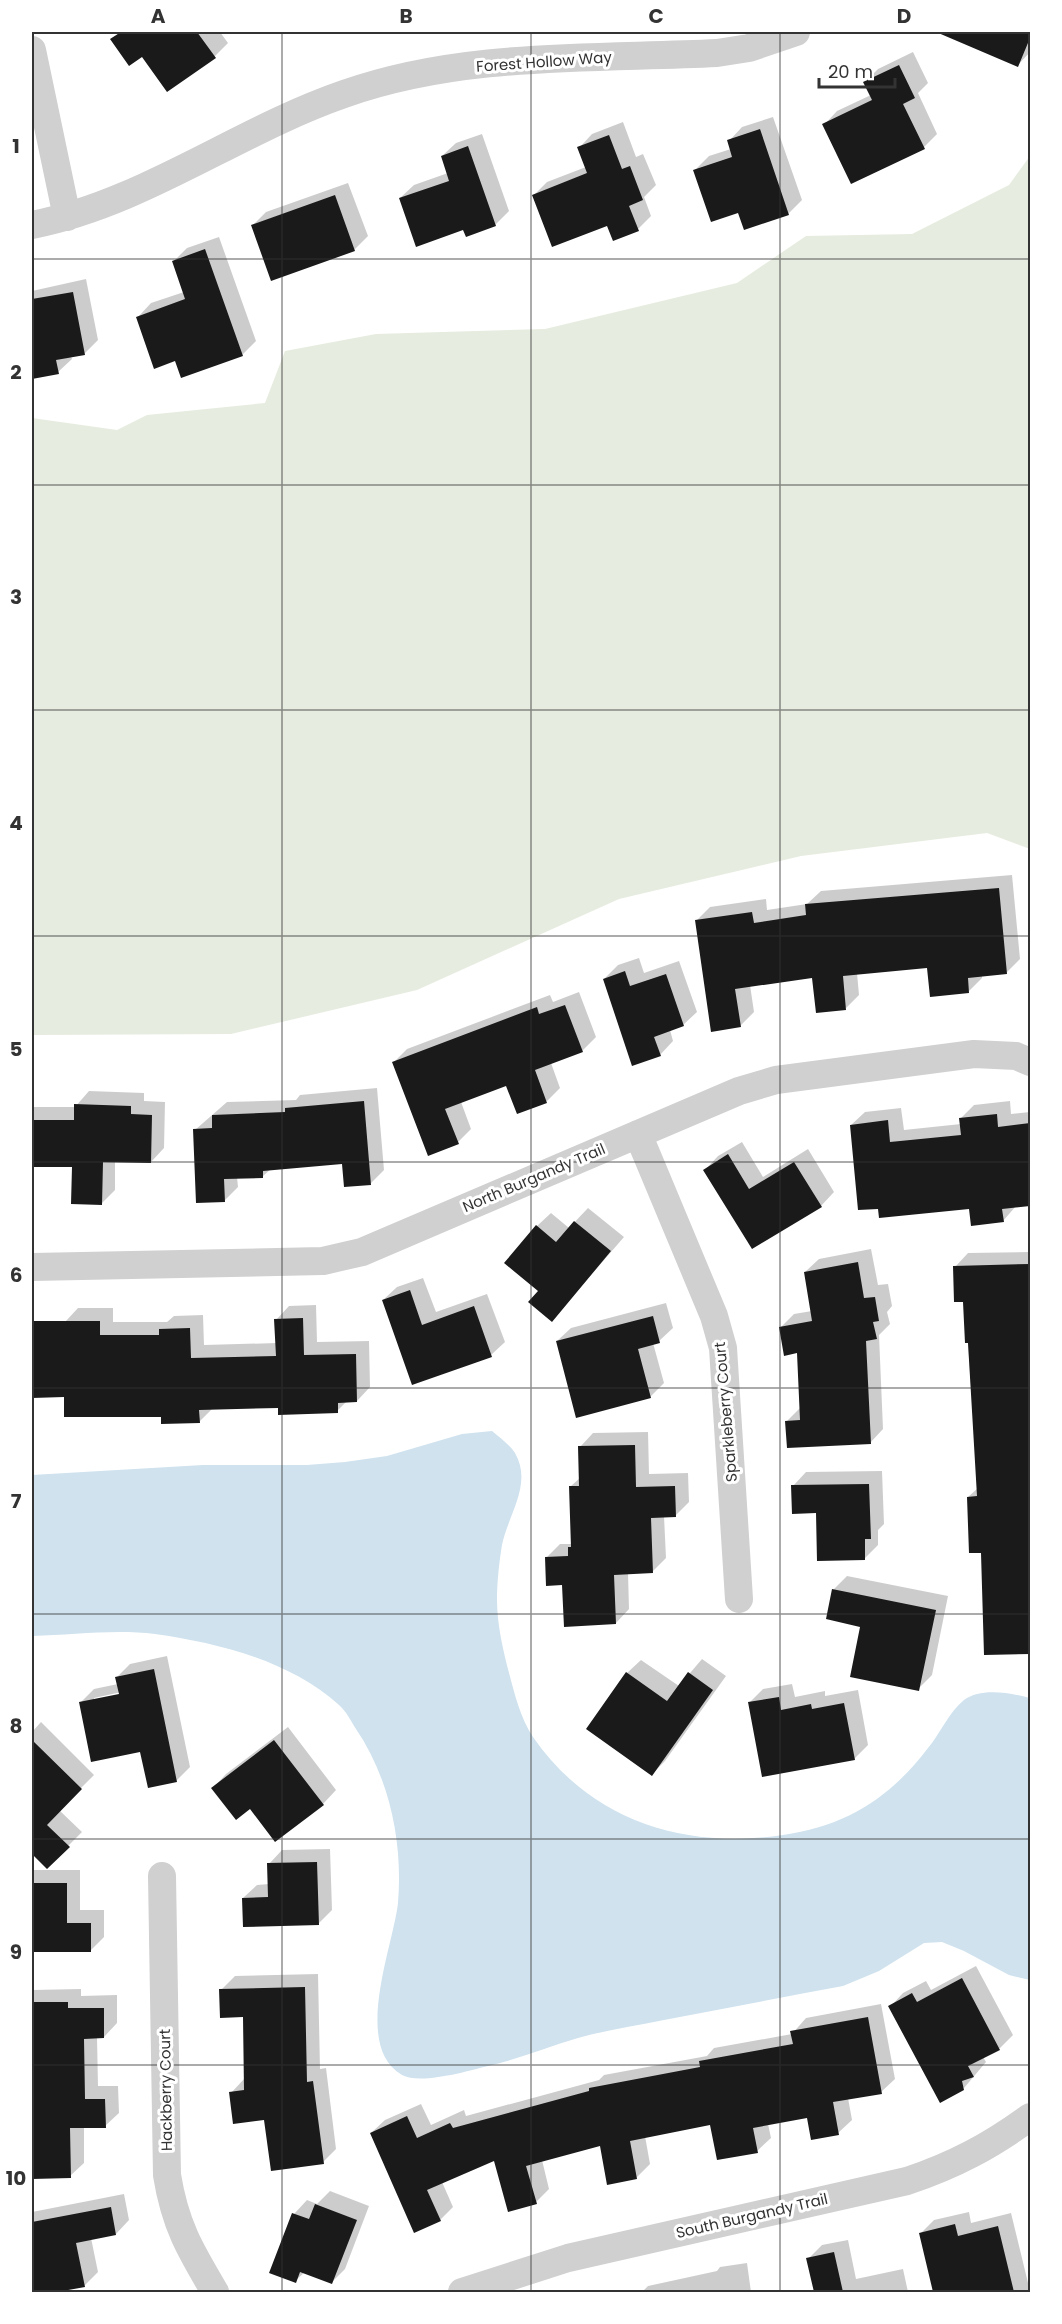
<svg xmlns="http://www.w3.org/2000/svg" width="1062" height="2324" font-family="Poppins,sans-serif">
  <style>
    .green { fill: #e6ecdf }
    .water { fill: #cfe2ee }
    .shadow { fill: #0003; fill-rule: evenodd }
    .building { fill: #1a1a1a }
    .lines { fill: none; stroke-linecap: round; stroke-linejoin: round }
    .minor { stroke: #d0d0d0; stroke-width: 28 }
    .grid { fill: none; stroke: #333; stroke-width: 1.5; stroke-opacity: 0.55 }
    .labels { text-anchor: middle; stroke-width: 6; stroke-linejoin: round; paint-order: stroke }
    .street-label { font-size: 15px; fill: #333; stroke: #fff }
    .neatline { fill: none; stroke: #333; stroke-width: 2 }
    .grid-label { font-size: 20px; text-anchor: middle; font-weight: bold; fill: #333 }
  </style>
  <rect width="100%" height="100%" fill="#fff"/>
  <path class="green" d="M1030,156v693l-43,-16 -186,23 -182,43 -202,91 -186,44 -197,1 -2,-4v-613l85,12 30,-15 118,-12 20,-52 91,-17 169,-5 192,-46 69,-47 106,-2 97,-49z"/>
  <path class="water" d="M492,1431c7,6 18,14 23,22 18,31 -7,62 -13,92 -3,18 -5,38 -5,55 0,24 6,50 12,73 6,22 11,44 24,64 58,84 152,113 250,98 63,-9 107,-37 145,-87 12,-14 21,-36 36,-48 17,-13 47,-7 66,-2v282l-21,-5 -45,-24 -22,-9 -18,1 -45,28 -36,15c-60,11 -119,23 -179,34 -29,6 -58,10 -86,18 -31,9 -59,21 -90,28 -20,5 -68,19 -86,9 -50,-29 -9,-128 -4,-172 5,-60 -8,-124 -42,-174 -5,-8 -10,-18 -17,-24 -49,-44 -120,-62 -184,-71 -40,-5 -83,1 -123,2v-161l171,-10h104l38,-3 42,-6 75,-22z"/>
  <path class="shadow" d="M120,32h100l8,11 -13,13 -73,-1 -30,-16z
    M976,32h54v20l-12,13 -48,-21z
    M913,52l15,31 -10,10 19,41 -13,13 -100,-22 13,-14 34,-16 -6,-13 13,-13z
    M773,117l29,83 -14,14 -49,-3 -44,-41 14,-14 22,-7 -2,-8 13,-14z
    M623,122l13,35 7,-3 13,31 -12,12 7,19 -13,13 -30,-5 -74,-29 13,-13 39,-15 -7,-19 13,-14z
    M482,134l27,77 -14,14 -31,3 -64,-30 14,-13 34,-12 -6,-17 14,-13z
    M348,183l20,53 -14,14 -102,-24 14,-14z
    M219,237l37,104 -14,14 -66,4 -38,-42 13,-14 33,-11 -11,-30 14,-14z
    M86,279l12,61 -14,14 -13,2 1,3 -14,13 -26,5v-86z
    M1012,875l8,84 -14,14 -24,2v3l-14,14 -39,-26 -72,7 2,22 -13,13 -32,-32 -64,9 4,27 -14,14 -44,-105 14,-14 56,-8 1,11 40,-6 14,-13z
    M639,958l5,15 35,-12 18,51 -14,13 -13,5 3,11 -13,14 -56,-76 14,-14z
    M579,992l17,45 -14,14 -31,12 9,25 -13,13 -29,11 -11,-28 -46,18 10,27 -13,13 -65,-79 14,-14 143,-54 3,7z
    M377,1088l7,82 -13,13 -28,-21 -72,7 -8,7 -26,1 1,10 -14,14 -29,-71 32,-28 69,-2 4,-5z
    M89,1091l55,2v8l21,1 -1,46 -13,14 -36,-1v29l-14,14 -27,-39 -42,1v-59h43z
    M1010,1101l1,13 19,-2v92l-14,2 -13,15 -33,-13 -91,-1 -28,-82 14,-13 36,-4 3,22 57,-6 -1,-5 14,-14z
    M742,1142l21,35 45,-28 26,43 -13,14 -68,41 -48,-77 13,-14z
    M588,1208l36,29 -72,83 -12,-29 -3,-65 14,-13 18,15z
    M871,1249l7,36 10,-1 4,22 -5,6 3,12 -11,11 4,94 -13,14 -83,-22 14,-14 -2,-55 -19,-24 14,-14 18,-3 -7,-39 14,-13z
    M1030,1252v400l-44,1 -4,-102 -14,-54 10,-9 -13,-188 -10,-33 13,-14z
    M423,1278l13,34 51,-18 18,48 -14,13 -78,28 -30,-83 14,-13z
    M666,1303l7,25 -14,13 -6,2 11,40 -14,14 -93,-56 14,-13z
    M316,1305l1,37 52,-1 1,46 -13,14h-10l-10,10 -58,-5 -66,2 -14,14 -134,-27 -33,1v-66l33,-1v-7l13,-14h35v14h54l7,-6 29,-1 1,30 73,-2 -1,-23 13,-14z
    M648,1432l1,42 39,-1 1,29 -14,14h-11l2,42 -13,13 -25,2 1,36 -13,14 -53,-39 -17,-26 14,-14h12l-1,-58 10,-9 -1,-30 13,-14z
    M882,1471l2,53 -6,6v15l-14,14 -71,-73 13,-14z
    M847,1576l101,20 -16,79 -14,14 -56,-63 -34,-8 6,-29z
    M167,1656l23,111 -14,14 -96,-78 14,-14 24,-5 -2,-6 14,-14zM126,1691v3l-32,7v-3z
    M702,1659l24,17 -61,85 -13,13 -25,-101 14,-13 38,26z
    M792,1684l3,13 30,-6v5l33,-6 10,55 -14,14 -105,-56 14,-14z
    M41,1722l53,53 -35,35 23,22 -35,35 -15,-15v-120z
    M288,1727l48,63 -13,14 -110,-16 13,-14z
    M330,1849l2,61 -14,14 -75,-26 14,-13 12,-1v-20l13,-14z
    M32,1870h48v40h24v27l-13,13h-59z
    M976,1966l37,69 -13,13 -17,9 3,5 -22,26 -74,-81 13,-14 23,-12 5,9z
    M318,1974l2,95 6,-1 10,81 -13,13 -92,-69 13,-14v-63l-23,-26 14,-14z
    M81,1989v7l36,-1v28l-13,14h-7l1,49h20l1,27 -14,13 -21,1v36l-14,13 -38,-9v-177z
    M881,2004l14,75 -14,13 -33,6 4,22 -14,13 -30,-17 -40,8 3,14 -14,13 -46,-28 -66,13 5,28 -14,14 -35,-34 -59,16 7,29 -13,13 -41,-43 -53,23 11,25 -13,13 -69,-87 14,-13 36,-16 10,21 33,-15 2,6 133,-36 5,-5 103,-19 7,-8 78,-14 14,-16z
    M330,2191l39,15 -24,63 -13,13 -27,-10 -10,9 -1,-67 13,-14 10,4z
    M124,2194l5,26 -13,14 -25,4 7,34 -14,14 -52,6v-80z
    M969,2212l2,11 40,-10 19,78 -2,1h-93l-15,-58 14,-14z
    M848,2240l8,39 47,-10 5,23h-103l10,-1 -7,-32 14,-14z
    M747,2263l4,29h-109l6,-6 69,-15 3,-4z"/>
  <path class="building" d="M121,32h76l19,26 -49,34 -25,-35 -13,9 -19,-27z
    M936,32h94v6l-12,29z
    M899,65l16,33 -12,6 22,45 -74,35 -29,-60 50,-24 -9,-18z
    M760,129l29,86 -45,15 -6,-17 -27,9 -18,-52 39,-13 -5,-17z
    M609,135l13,34 8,-3 13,34 -14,6 10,25 -26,10 -6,-15 -55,21 -20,-52 55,-22 -10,-26z
    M468,146l28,80 -30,11 -3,-7 -47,17 -17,-49 50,-17 -8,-25z
    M335,195l20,56 -84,30 -20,-56z
    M205,249l38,107 -62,22 -6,-17 -21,8 -18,-52 49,-18 -13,-38z
    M73,292l12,63 -29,5 3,14 -27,5v-80z
    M999,888l8,86 -39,4 1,15 -39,4 -3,-29 -84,8 3,34 -30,3 -4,-35 -77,11 6,38 -30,5 -16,-112 57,-8 2,11 52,-8 -1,-11z
    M625,971l5,15 36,-12 18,52 -30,11 7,19 -29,10 -29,-87z
    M565,1005l18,47 -48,18 12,33 -30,11 -11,-28 -61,23 14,35 -31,12 -36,-94 145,-55 2,7z
    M364,1101l7,84 -27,2 -2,-23 -79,7v7l-39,1 1,23 -29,1 -3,-74 19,-1v-13l73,-3v-4z
    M74,1104l57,2v8l21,1 -1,48 -48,-1 -1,43 -31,-1 1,-37h-40v-47h42z
    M997,1114l1,13 32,-4v83l-28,3 2,13 -33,4 -2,-17 -90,9 -1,-9 -20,1 -8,-85 38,-5 2,22 71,-7 -2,-17z
    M728,1154l21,35 45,-27 28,45 -70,42 -49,-79z
    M574,1221l37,30 -59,71 -24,-20 10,-11 -34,-28 32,-38 20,17z
    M858,1262l6,36 11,-1 4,24 -6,1 4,17 -11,2 5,103 -84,4 -2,-27 15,-1 -3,-67 -13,3 -5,-29 33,-6 -8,-49z
    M1030,1264v390l-46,1 -3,-102h-12l-2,-56 10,-1 -9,-153h-3l-2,-41h-9l-1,-36z
    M410,1290l12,35 52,-19 18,51 -80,28 -30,-85z
    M653,1316l7,27 -22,6 13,49 -75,20 -20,-77z
    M303,1318l1,37 52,-1 1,48 -19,1v10l-60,2v-7l-79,2 1,13 -39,1v-7h-97v-20l-32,1v-77h68v14h59v-6l31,-1 1,30 85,-2 -2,-37z
    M635,1445l1,42 39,-1 1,31 -25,1 2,55 -39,2 2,49 -52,3 -2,-42 -16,1 -1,-29 23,-1v-9h3l-2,-61h10l-1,-40z
    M869,1484l2,55h-6v21l-48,1 -1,-48 -24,1 -1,-29z
    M832,1589l104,21 -17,81 -69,-14 10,-50 -34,-8z
    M154,1669l23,113 -29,6 -8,-36 -49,10 -12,-60 40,-8 -4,-17z
    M626,1672l41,29 21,-29 25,18 -61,86 -66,-47z
    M779,1697l2,13 30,-6 1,5 32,-6 11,57 -93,17 -14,-75z
    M32,1740l50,49 -35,36 23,22 -23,22 -15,-15z
    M274,1740l50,65 -49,37 -25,-33 -14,11 -25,-32z
    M317,1862l2,63 -76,2 -1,-29 26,-1 -1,-34z
    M32,1883h35v40h24v29h-59z
    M962,1978l38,72 -32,16 6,11 -12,4 2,9 -24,13 -52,-97 24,-13 5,9z
    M305,1987l2,95 6,-1 11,83 -53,7 -7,-51 -31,4 -4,-32 15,-2 -1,-73 -23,1 -1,-29z
    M32,2002h36v6h36v30l-20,1 1,60h20l1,29h-36l1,50 -39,1z
    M868,2017l14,77 -49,8 6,33 -28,5 -4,-22 -54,10 5,25 -41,7 -7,-35 -80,16 7,38 -30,6 -7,-39 -74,20 11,38 -29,8 -14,-51 -67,29 14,31 -27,12 -44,-100 37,-17 10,22 33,-15 3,5 136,-37v-3l111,-21 -1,-6 94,-17 -3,-13z
    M315,2204l42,16 -25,64 -32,-12 -4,11 -27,-10 23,-60 17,6z
    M111,2207l5,28 -40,8 9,44 -28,5h-25v-70z
    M955,2224l3,12 40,-10 16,66h-81l-14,-59z
    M834,2252l9,40h-29l-8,-34z"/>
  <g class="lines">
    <path class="minor" d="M32,50l35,167
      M32,225c112,-22 205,-94 312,-131 118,-42 249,-35 373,-41l32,-5 47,-16
      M638,1134l76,182 9,32 16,251
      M32,1267l291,-6 39,-9 377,-161 37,-11 198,-26 42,2 14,6
      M162,1876l5,299c8,50 23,75 48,117
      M462,2292l106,-34 339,-77c48,-16 83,-35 123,-64"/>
  </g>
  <path class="grid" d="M282,32v2260M531,32v2260M780,32v2260M32,259h998M32,485h998M32,710h998M32,936h998M32,1162h998M32,1388h998M32,1614h998M32,1839h998M32,2065h998"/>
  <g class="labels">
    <g class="street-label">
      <text transform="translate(544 62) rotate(-4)" y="5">Forest Hollow Way</text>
      <text transform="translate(534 1178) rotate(-23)" y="5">North Burgandy Trail</text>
      <text transform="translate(726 1412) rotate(-95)" y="5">Sparkleberry Court</text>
      <text transform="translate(166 2090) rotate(-91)" y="5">Hackberry Court</text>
      <text transform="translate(752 2216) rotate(-13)" y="5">South Burgandy Trail</text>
    </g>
  </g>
  <rect width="1062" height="2324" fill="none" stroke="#ffffff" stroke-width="66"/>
  <path d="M819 78v9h76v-9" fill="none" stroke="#333333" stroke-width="3"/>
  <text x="828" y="78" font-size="18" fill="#333333" stroke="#ffffff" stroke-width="4.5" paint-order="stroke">20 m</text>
  <rect x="33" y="33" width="996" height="2258" class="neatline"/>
  <g class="grid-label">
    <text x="158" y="23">A</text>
    <text x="406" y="23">B</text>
    <text x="656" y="23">C</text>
    <text x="904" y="23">D</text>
    <text x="16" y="153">1</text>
    <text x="16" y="379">2</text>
    <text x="16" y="604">3</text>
    <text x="16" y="830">4</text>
    <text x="16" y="1056">5</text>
    <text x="16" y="1282">6</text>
    <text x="16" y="1508">7</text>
    <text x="16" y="1733">8</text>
    <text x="16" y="1959">9</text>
    <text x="16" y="2185">10</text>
  </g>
</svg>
